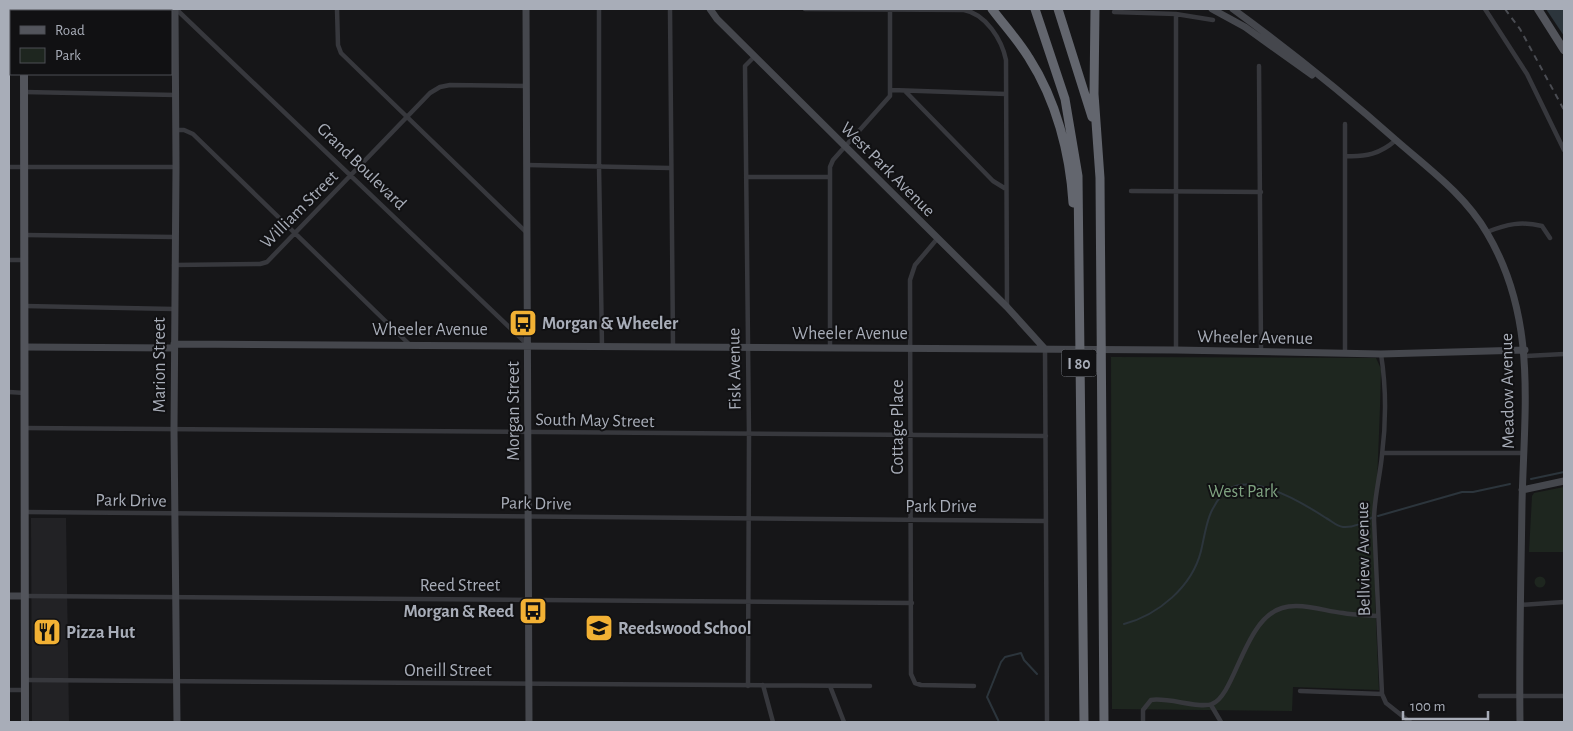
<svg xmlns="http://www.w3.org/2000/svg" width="1573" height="731" font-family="'Alegreya Sans',sans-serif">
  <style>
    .built { fill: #222225 }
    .green { fill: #1e261f }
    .water { fill: #2c353c }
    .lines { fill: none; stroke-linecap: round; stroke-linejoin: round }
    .stream { stroke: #2c353c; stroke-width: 2 }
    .street { stroke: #37383d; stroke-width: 4.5 }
    .secondary { stroke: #45474d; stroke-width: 7 }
    .primary { stroke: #53555c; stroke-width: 8 }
    .highway { stroke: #63666e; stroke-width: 9 }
    .rail { stroke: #4a4c52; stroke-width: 2; stroke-dasharray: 6 5; stroke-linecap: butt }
    .labels { text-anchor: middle; stroke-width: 4; stroke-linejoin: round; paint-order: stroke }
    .shield { fill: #111113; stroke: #7b7e86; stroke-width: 1 }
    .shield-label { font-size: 16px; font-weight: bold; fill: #a8adb8 }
    .street-label { font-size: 18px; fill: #a8adb8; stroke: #111113 }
    .poi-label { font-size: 18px; font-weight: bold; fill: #a8adb8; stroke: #111113; text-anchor: start }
    .park-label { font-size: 18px; fill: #7fa381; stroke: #111113 }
  </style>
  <rect width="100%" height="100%" fill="#161618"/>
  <path class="built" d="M31,518h35l3,204h-37z"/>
  <path class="green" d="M1111,357l265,1 5,11c-1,60 -5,119 -6,180 -1,47 2,94 4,141l-86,-3 -1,24 -180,-2z
    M1564,487v65h-35l3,-56 2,-3z
    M1534.5 582a5.5 5.5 0 1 1 11 0a5.5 5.5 0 1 1-11 0Z"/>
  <path class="water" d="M1546,9h18v27z"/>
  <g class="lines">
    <path class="stream" d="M1531,479l33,-7
      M1227,490c26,-18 76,13 99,28 6,3 10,8 17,9 11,1 21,-5 30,-10
      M1378,516l84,-24h11l37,-8
      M1124,624c34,-9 68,-37 77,-73 5,-21 6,-40 22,-57
      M999,722l-12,-25 14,-35 4,-5 16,-4 3,7 13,14"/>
    <path class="street" d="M176,9l351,335
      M337,9l1,36 3,8 185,179
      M599,9v157l3,180
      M670,9l3,337
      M805,9l159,1c22,4 38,30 42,50l1,247
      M1485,9l42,65 37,76
      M1114,12l62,2 37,6
      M1176,14v336
      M1259,66l2,286
      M892,90l114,4
      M905,91l88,90 13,8
      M24,92l152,3
      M176,130h8l9,4 216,210
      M1345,156c21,1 35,-2 51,-16
      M527,165l143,3
      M9,167h167
      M746,177h82
      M1131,191l130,1
      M1487,232c20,-8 34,-11 55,-6l8,12
      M25,235l149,2
      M937,239l-22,26 -5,15 1,394 4,9 6,2 53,1
      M9,260h16
      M174,265l86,-1 7,-2 163,-169 10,-6 10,-2 77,1
      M25,306l149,3
      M830,348v-181l3,-7 57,-64v-87
      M1045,349l2,373
      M1345,353v-229
      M1381,354c5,32 5,69 1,101 -2,22 -8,43 -8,65l8,174 4,9 24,19
      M1526,356l38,-2
      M9,392l16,1
      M25,428l1021,8
      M1383,453h140
      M25,512l1021,9
      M25,596l887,7
      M1520,605l44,-3
      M25,680l845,6
      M763,685l10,37
      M748,686l1,-251 -4,-369 10,-10
      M830,686l14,36
      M9,690h16
      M1300,691l82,3
      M1480,696h84
      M1211,705l10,17
      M1143,722v-12l8,-10c17,-3 48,9 61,4 23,-8 32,-85 70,-96 18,-6 42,3 61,5 11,2 23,2 35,3"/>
    <path class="secondary" d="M175,9l1,158 -2,263 3,292
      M526,9l3,713
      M710,9l7,10 290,288 38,42
      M1212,9l33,18 67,48
      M1233,9c56,41 111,85 164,132 32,28 68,54 90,92 51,86 37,176 35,271 -1,72 -3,145 -2,218
      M174,344l1002,6 205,4 144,-4
      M25,347l149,1
      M1522,490l42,-9
      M9,596h16"/>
    <path class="primary" d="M1538,9l26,41
      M103,11l17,-2
      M9,15h2
      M9,21l2,6
      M24,74l1,648"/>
    <path class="highway" d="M992,9c12,16 26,31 37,49 27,42 41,95 44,145
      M1035,9l30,90 13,77 6,546
      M1058,9l34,108
      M1095,9l-1,85 6,84 4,544"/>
    <path class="rail" d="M1505,9l15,20 44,81"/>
  </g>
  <defs>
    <symbol id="bus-square" viewBox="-11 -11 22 22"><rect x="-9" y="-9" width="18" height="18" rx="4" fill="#f2b134" stroke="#111113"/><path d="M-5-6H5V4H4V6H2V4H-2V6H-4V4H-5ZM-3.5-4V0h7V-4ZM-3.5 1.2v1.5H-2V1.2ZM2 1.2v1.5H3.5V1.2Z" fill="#111"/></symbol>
    <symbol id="school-square" viewBox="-11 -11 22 22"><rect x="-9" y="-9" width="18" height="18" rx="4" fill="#f2b134" stroke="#111113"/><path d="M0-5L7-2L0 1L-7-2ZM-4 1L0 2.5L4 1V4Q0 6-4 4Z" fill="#111"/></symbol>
    <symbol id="restaurant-square" viewBox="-11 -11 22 22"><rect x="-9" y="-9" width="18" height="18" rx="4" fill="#f2b134" stroke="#111113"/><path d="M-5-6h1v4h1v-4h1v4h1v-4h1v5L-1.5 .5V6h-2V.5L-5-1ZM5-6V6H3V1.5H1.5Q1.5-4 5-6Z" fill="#111"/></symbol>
  </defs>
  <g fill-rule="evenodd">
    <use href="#bus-square" x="507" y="307" width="32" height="32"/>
    <use href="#bus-square" x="517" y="595" width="32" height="32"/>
    <use href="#school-square" x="583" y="612" width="32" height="32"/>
    <use href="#restaurant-square" x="31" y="616" width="32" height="32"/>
  </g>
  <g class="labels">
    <rect class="shield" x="1061.5" y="349.5" width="35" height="27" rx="4"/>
    <g class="shield-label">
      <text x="1079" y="369">I 80</text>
    </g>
    <g class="street-label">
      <text transform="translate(362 166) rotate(44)" y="6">Grand Boulevard</text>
      <text transform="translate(888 169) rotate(45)" y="6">West Park Avenue</text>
      <text transform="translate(299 209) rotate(-45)" y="6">William Street</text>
      <text x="430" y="335">Wheeler Avenue</text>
      <text x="850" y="339">Wheeler Avenue</text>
      <text transform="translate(1255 337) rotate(1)" y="6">Wheeler Avenue</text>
      <text transform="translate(159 365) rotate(-90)" y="6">Marion Street</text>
      <text transform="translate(734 369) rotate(-91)" y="6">Fisk Avenue</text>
      <text transform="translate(1507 391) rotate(-91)" y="6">Meadow Avenue</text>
      <text transform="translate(513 411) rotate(-90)" y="6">Morgan Street</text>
      <text transform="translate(595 420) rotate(1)" y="6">South May Street</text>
      <text transform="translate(897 427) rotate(-90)" y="6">Cottage Place</text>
      <text transform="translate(131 500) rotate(1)" y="6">Park Drive</text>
      <text transform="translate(536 503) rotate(1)" y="6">Park Drive</text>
      <text x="941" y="512">Park Drive</text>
      <text transform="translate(1363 559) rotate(-91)" y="6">Bellview Avenue</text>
      <text x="460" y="591">Reed Street</text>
      <text x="448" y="676">Oneill Street</text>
    </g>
    <g class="poi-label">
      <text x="542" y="329">Morgan &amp; Wheeler</text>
      <text x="514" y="617" text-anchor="end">Morgan &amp; Reed</text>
      <text x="618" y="634">Reedswood School</text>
      <text x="66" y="638">Pizza Hut</text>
    </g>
    <g class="park-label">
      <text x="1243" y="497">West Park</text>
    </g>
  </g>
  <rect width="1573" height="731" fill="none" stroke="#a8adb8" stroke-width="20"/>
  <rect x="10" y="10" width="162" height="65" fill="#111113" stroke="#4d4f55"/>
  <rect x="20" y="26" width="25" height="8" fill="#53555c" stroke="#4d4f55"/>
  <text x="55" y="35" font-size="15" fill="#a8adb8">Road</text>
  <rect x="20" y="48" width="25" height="15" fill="#1e261f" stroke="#4d4f55"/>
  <text x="55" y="60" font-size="15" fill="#a8adb8">Park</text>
  <path d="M1403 711v8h85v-8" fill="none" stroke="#a8adb8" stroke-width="2.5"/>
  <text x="1410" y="711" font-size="15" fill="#a8adb8" stroke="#111113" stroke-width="4" paint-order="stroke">100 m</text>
</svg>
